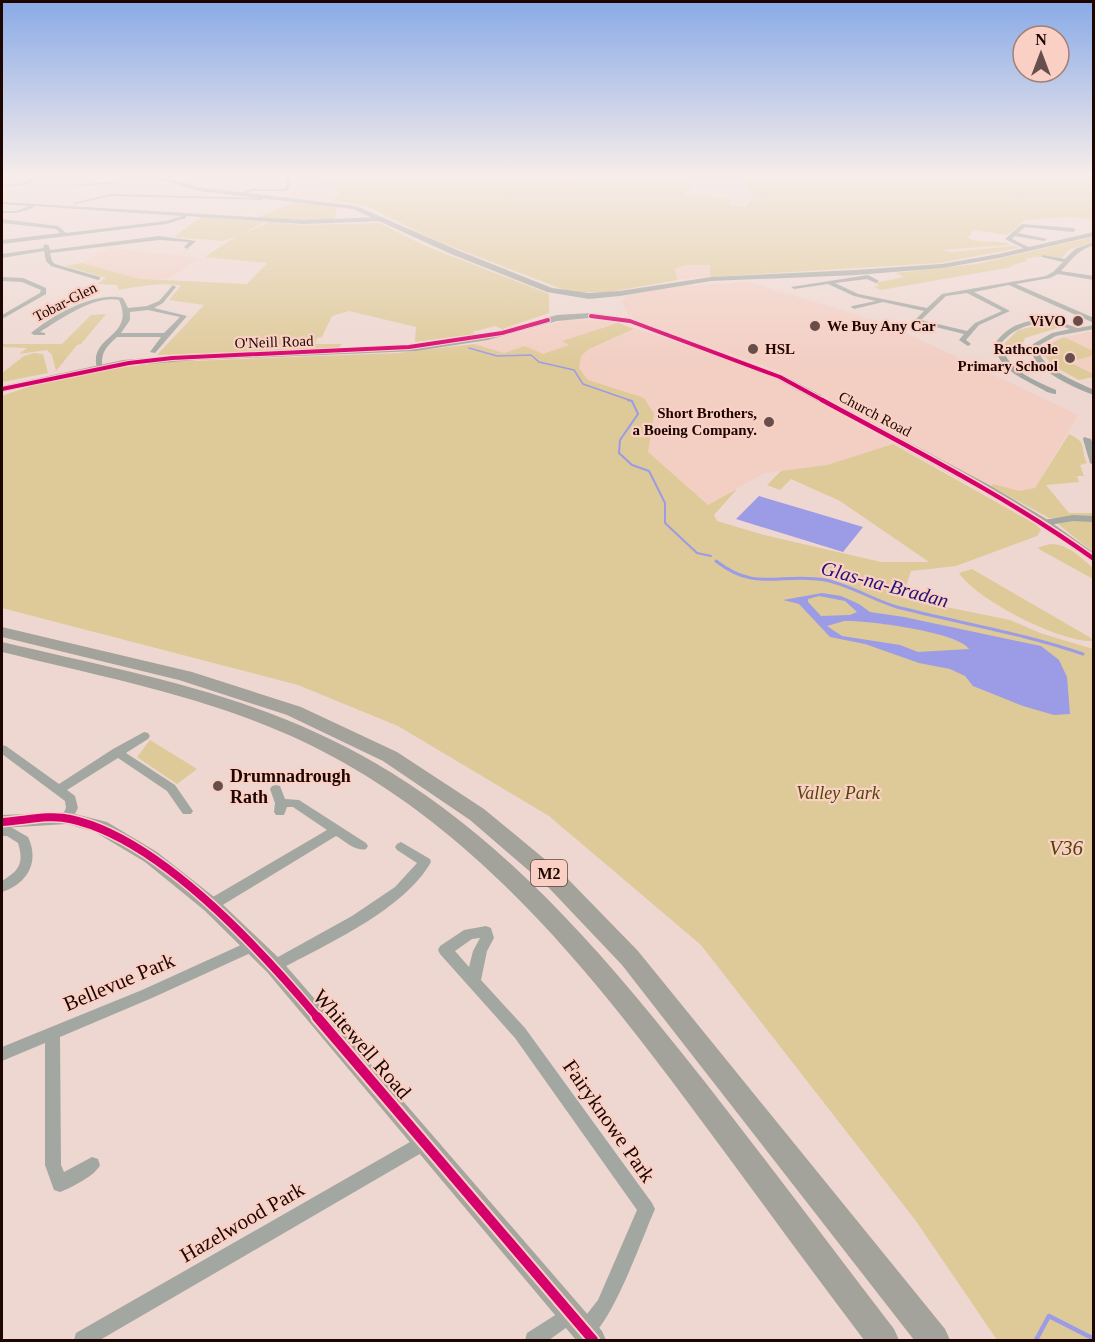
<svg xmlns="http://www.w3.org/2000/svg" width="1095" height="1342" font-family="Georgia,serif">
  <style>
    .built { fill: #f2cec3 }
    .green { fill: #dec998 }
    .water { fill: #9b9be6; fill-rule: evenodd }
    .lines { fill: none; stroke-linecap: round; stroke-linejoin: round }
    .stream-far3 { stroke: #9b9be6; stroke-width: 1.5 }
    .stream-far2 { stroke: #9b9be6; stroke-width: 2 }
    .stream-far1 { stroke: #9b9be6; stroke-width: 3 }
    .stream { stroke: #9b9be6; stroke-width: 4.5 }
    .street { fill: #a3a7a1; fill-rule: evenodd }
    .secondary { fill: #a4a69f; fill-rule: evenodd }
    .highway { fill: #a3a39b; fill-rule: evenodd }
    .cycleway-far3-casing { stroke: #fbd0c4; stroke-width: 6 }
    .cycleway-far2-casing { stroke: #fbd0c4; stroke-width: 8 }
    .cycleway-far1-casing { stroke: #fbd0c4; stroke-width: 11 }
    .cycleway-casing { stroke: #fbd0c4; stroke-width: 14 }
    .cycleway-far3 { stroke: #d6006c; stroke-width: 4 }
    .cycleway-far2 { stroke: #d6006c; stroke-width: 4.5 }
    .cycleway-far1 { stroke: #d6006c; stroke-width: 8 }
    .cycleway { stroke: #d6006c; stroke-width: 10 }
    .poi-dot { fill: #664f4a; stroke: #fbd0c4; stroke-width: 2 }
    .labels { text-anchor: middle; stroke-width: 4.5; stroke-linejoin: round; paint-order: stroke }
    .far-street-label { font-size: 15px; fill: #1d0602; stroke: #fbd0c4 }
    .far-poi-label { font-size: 15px; font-weight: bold; fill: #1d0602; stroke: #fbd0c4; text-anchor: end }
    .shield { fill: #fbd0c4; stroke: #60433c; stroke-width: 1.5 }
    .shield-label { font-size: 16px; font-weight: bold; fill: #1d0602 }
    .poi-label { font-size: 18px; font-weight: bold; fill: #1d0602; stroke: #fbd0c4; text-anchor: start }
    .park-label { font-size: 18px; font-style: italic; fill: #514506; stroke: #fbd0c4 }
    .water-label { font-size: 20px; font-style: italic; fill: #221476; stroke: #fbd0c4 }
    .near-park-label { font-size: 21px; font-style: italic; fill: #514506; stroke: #fbd0c4 }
    .near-street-label { font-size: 21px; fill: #1d0602; stroke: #fbd0c4 }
  </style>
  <rect width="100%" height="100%" fill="#eed7d1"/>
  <path class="built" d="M112,248l87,10 -30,21 -17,1 -12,-1 -59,-16z
    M685,265h26l-1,11 -33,4 -2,-11z
    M748,282l160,48 -2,3 172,82 -43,73 -16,3 -15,-2 -16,-5 -210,-113 -136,-49 -13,-6 -8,-15 6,-5 41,-9z
    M568,320h42l127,42 45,20 111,62 -66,21 -63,8 -56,32 -60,-53 6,-38 -66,-34 -10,-12 3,-12 8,-7 44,-19 -15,-6 -55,18 7,3 -27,9 -18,-8 -21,7 -30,-9z
    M1093,331v46l-14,3 -27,-15 -8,-10 2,-9 10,-7z"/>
  <path class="green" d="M360,176h196l53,2 30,6 35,-4 19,7 -10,7 42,5 6,1 -2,5 16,2 8,-10 -12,-21h352l1,43 -25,-2 -44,3 -18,15 -33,-5 -6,8c14,7 29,0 43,7l-71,5 11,2 63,-6 5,2 -81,15 -228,14v-12h-25l-10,4 2,11 -67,12h-40l-133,-51 -72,-36 -35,-5 9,-3 1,-3 -17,-13z
    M295,202l42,5 -3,14 -78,-3z
    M201,217l63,5 -23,13 29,-13 34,3 75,-2 44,22 126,49v19l-47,16 -7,-3 -23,6 4,2 -61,8 1,-15 -67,-16 -17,5 -10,21 -5,1 -2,6h27l-4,4 -181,7 47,-50 -35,-5 12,-15c-22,-2 -40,1 -62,5l-2,-5 -20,-1 9,-6 -40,-12 15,-3 59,16 107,5 20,-21 -62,-6 32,-21 -14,5 -49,-4z
    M1093,237v5l-25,8 -8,10c-12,-4 -18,-5 -35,-1l2,2 -17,5 2,1 -131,23 -7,-3 6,-1 -5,-3 29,-6 -9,-4 82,-9z
    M106,314l-25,30 -4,1 -21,26 -4,-16 -5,-5 -28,4 8,-6 -25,-1v-3h60l29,-29z
    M1053,322l11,4 -39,12 -4,9 -18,-2 15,-15z
    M618,323l16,6 -45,20 -8,7 -2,12 9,12 56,18 10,16 -6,38 60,53 29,-16 -23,26 3,6 47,14 117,27h48l-89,-61 -49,-22 -11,11 -13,-5 14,-14 46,-6 66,-21 144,81 4,5 -4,6 -81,30 -45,5 -9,27 108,22 30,13 53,16v691h-96l-81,-119 -215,-276 -152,-129 -151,-90 -100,-41 -296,-77v-212l37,-13 70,-14 56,-7 233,-9 76,-9 30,9 21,-7 18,8 26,-9 -7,-4z
    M1064,337l29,14 -2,5 -22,6 24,12v3l-14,3 -27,-15 -8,-10 2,-9z
    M34,353l9,1 5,19 -46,9v-9l22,-17z
    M1069,434c20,9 10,14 18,29l-7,2 4,11h-7l2,6 -33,3 23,28h24v4l-44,1 -58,-32 2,-2 26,7 16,-3z
    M1067,521h26v31l-35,-28z
    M1050,544c19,0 31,14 43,24v11l-56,-31z
    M972,569l119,69 1,3c-33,1 -115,-41 -133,-68z
    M150,740l47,29 -20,15 -40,-27z"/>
  <path class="water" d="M759,496l104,31 -20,25 -107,-33z
    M822,593l19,3 18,8 11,8 34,5 137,29 18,14 8,17 3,37 -16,1 -31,-9 -50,-20 -8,-10 -15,-7 -31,-6 -54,-19 -35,-7 -31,-33 -16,-4zM819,596l26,5 12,11 -7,3 -29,1 -13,-14v-3zM844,621c22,-1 115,11 125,28l-51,3 -18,-7 -58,-9 -15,-10z"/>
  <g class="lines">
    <path class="stream-far3" d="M469,348l28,8 34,-1 8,7 35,8 9,14 49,17"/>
    <path class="stream-far2" d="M628,400l4,1 6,13 -18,26 -1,13 13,12 17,6 16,32v20l32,30 14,3"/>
    <path class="stream-far1" d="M716,561c41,32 64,11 109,19 25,5 48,20 72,27 62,16 125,26 186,47"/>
    <path class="stream" d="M1036,1340l13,-24 45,23"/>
    <path class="street" d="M39,176h5l-18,9 -24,2v-2l21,-2z
      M285,176h4l1,12 -3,3h-35l-12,4 -2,-1 13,-5h33l2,-2z
      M121,181l-2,2 -50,4 -2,-1z
      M111,194l150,4 2,1 -2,1 -150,-4 -36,8 -2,-1z
      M2,202l301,18 79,-3 3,2 -3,2 -79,3 -117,-8v2l-20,6 -164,20v-4l58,-7 -4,-4 -54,-6v-4l56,7 8,7 100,-12 16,-5 -149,-10v2l-16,5h-15v-2h14l13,-5 -27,-2z
      M1022,224l51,4 3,2 -3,2 -48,-5 -7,6 29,6 -3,2 -29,-5 -3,3 19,9 -2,3 -24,-12z
      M159,236l37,5 -9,8 -3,-2 5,-5 -30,-2 -109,13 2,8 3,3 45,13v2l-2,1 -47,-14 -5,-5 -2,-10 -42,7v-4l42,-6 -1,-2 3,-2 3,2 1,4z
      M1094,242v3c-16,5 -22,14 -33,26l33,5v4l-36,-6 -8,4 -34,6 78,34v5l-85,-38 -35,7 36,19 -31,14 -13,15 5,4 -3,2 -9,-6 5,-6 -49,-12v-2l9,-9 -41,-9 -29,7 -3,-2 1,-1 24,-5 -22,-5 -26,-12 -34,5 -3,-2 77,-12 11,6 -3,2 -9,-4 -32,4 23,11 69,14 15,-14 104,-18 7,-4 10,-10 -21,-5v-2l23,4 10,-10zM967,293l35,18 -27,12 -8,8 -46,-11 25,-24z
      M2,277l21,1 23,10v6l-44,25v-4l38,-22 1,-3 -19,-8 -20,-1z
      M173,285l3,2 -13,16 -9,5 33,8 -32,37 -5,-1 11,-15h-44c-11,10 -16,15 -15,30l-5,1c-9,-33 39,-30 22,-68 -25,-5 -58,19 -79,32l5,1v2h-11l-3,-2c22,-18 64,-42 92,-35l5,10 19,-2 12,-5zM148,310l32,7 -16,16h-43l9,-13v-8z
      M1035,320l22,1 21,7 16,-3v4l-38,7 -18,10c0,22 38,35 56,44v5c-17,-6 -58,-24 -62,-42 -1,-3 0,-7 1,-9l19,-11 18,-4c-24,-10 -51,-7 -69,14 5,27 33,37 55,47v4c-7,0 -12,-4 -18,-7 -18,-9 -45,-22 -42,-45 11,-14 22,-19 39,-22z
      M1084,437l7,2 3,9v17l-4,-2 -7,-24z
      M1073,515l21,1v6l-21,-1 -29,5 -4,-3 4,-3z
      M144,732l4,1 2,3 -2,3 -22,14 49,32 18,26 -2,3h-8l-16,-23 -49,-33 -51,32 8,6 3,12 -7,13 -4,2 -4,-2 -2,-3 5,-10 -1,-7 -63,-47v-9l4,1 53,38 54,-35z
      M276,785l4,1 5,13 14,1 67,43 2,3 -2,3c-10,3 -21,-8 -30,-13l-120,73 -5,1 -5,-1 -2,-4 2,-4 121,-71 -34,-23h-6l-3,8h-8l-2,-3 1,-9 -5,-14 2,-3z
      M9,826l19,11c12,25 -1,47 -26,55v-11c18,-11 22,-18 16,-38l-11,-7h-5v-8z
      M401,842l29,17 1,3c-27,48 -104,82 -152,108l-5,2 -5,-2 -2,-4 2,-4 83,-46 43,-29 22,-24 -20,-13 -2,-3 2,-3z
      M486,926l5,2 3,10 -7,13 -6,29 44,48 127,175 3,6c-12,27 -45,121 -69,131l-7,-2 -2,-7 2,-7 19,-24 39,-90 -122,-172 -75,-84 -2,-4 2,-4 24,-16zM480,938l-7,13 -4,16 -14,-16 17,-12z
      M252,940l5,2 2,4 -2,4 -105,48 -92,39 1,128 3,7 28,-15 6,2 2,6c-4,10 -29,23 -40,27l-6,-2 -9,-25v-122l-43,18v-14l140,-57z
      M424,1134l6,2 2,6 -2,6 -330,192h-26l2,-7z
      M571,1305l6,3 3,6 -3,6 -28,20h-24l2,-7z"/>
    <path class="secondary" d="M149,176h9l40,11 158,19 101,44 95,38 37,5 31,-2 91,-14 145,-7 86,-6 57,-10 95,-22v4l-95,22 -57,10 -86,7 -145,6 -91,15 -31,3 -42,-7 -96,-38 -98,-45 -155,-18z
      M591,313l42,6 150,56 208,111 57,34 46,33v10l-54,-37 -57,-34 -206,-113 -149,-56 -39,-5 -32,3 -69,19 -72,11 -219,9 -74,6 -121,26v-6l121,-26 74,-6 219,-9 71,-11 70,-19z
      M67,812l40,10 50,30 61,48 63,60 321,371 4,9h-30l-309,-368 -63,-62 -59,-48 -50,-30 -28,-8 -65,4v-13z"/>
    <path class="highway" d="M2,627l190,45 109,35 96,45 87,57 81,67 73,75 307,378 5,11h-36l-292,-375 -73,-77 -79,-68 -87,-59 -96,-46 -108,-35 -177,-43z
      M2,642c105,25 216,45 315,91 164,74 279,211 388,349 64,82 126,165 189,247l5,11h-35c-60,-79 -118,-160 -178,-240 -106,-142 -219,-280 -382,-358 -94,-45 -201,-65 -302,-90z"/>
    <defs>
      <path id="cycleway-far3" d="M591,316l39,5 150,56 44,24
        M2,389l127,-26 43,-5 237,-11 93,-14 46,-13"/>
      <path id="cycleway-far2" d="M822,400c92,50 186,97 272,159"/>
      <path id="cycleway-far1" d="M2,822c21,-1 48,-8 68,-3 89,19 191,131 248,199"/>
      <path id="cycleway" d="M317,1017l276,323"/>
    </defs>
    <use href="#cycleway-far3" class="cycleway-far3-casing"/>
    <use href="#cycleway-far2" class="cycleway-far2-casing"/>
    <use href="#cycleway-far1" class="cycleway-far1-casing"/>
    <use href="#cycleway" class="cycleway-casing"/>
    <use href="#cycleway-far3" class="cycleway-far3"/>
    <use href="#cycleway-far2" class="cycleway-far2"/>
    <use href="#cycleway-far1" class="cycleway-far1"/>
    <use href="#cycleway" class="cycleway"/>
  </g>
  <linearGradient id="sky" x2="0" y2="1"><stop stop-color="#89aae7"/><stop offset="0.48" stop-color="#f7edea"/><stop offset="1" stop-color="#f7edea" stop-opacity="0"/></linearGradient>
  <rect width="1095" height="364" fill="url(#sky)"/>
  <g class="poi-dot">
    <circle cx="1078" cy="321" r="6"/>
    <circle cx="815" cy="326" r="6"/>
    <circle cx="753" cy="349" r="6"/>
    <circle cx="1070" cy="358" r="6"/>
    <circle cx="769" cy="422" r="6"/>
    <circle cx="218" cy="786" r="6"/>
  </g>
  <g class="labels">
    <g class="far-street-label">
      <text transform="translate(65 302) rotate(-27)" y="5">Tobar-Glen</text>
      <text transform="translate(274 342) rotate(-2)" y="5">O'Neill Road</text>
      <text transform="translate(875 414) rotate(28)" y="5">Church Road</text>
    </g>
    <g class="far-poi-label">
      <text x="1066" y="326">ViVO</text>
      <text x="827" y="331" text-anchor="start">We Buy Any Car</text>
      <text x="765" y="354" text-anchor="start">HSL</text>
      <text x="1058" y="354">Rathcoole<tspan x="1058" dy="17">Primary School</tspan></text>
      <text x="757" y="418">Short Brothers,<tspan x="757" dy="17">a Boeing Company.</tspan></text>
    </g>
    <rect class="shield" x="531" y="860" width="36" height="26" rx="4.5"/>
    <g class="shield-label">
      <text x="549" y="879">M2</text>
    </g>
    <g class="poi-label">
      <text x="230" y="782">Drumnadrough<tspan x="230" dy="21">Rath</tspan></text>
    </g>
    <g class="park-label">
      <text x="838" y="799">Valley Park</text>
    </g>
    <g class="water-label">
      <text transform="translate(885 584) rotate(15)" y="7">Glas-na-Bradan</text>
    </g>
    <g class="near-park-label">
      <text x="1066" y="855">V36</text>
    </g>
    <g class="near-street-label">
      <text transform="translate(119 982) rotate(-23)" y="7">Bellevue Park</text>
      <text transform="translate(362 1044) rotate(49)" y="7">Whitewell Road</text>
      <text transform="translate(609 1121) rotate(55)" y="7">Fairyknowe Park</text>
      <text transform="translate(242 1222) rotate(-30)" y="7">Hazelwood Park</text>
    </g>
  </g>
  <rect width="1095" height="1342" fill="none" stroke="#1d0602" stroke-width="6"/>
  <g transform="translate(1041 54)"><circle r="28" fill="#fbd0c4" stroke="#a27f76" stroke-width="1.5"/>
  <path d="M0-4.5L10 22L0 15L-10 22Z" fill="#664f4a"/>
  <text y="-9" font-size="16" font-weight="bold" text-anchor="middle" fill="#1d0602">N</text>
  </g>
</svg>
